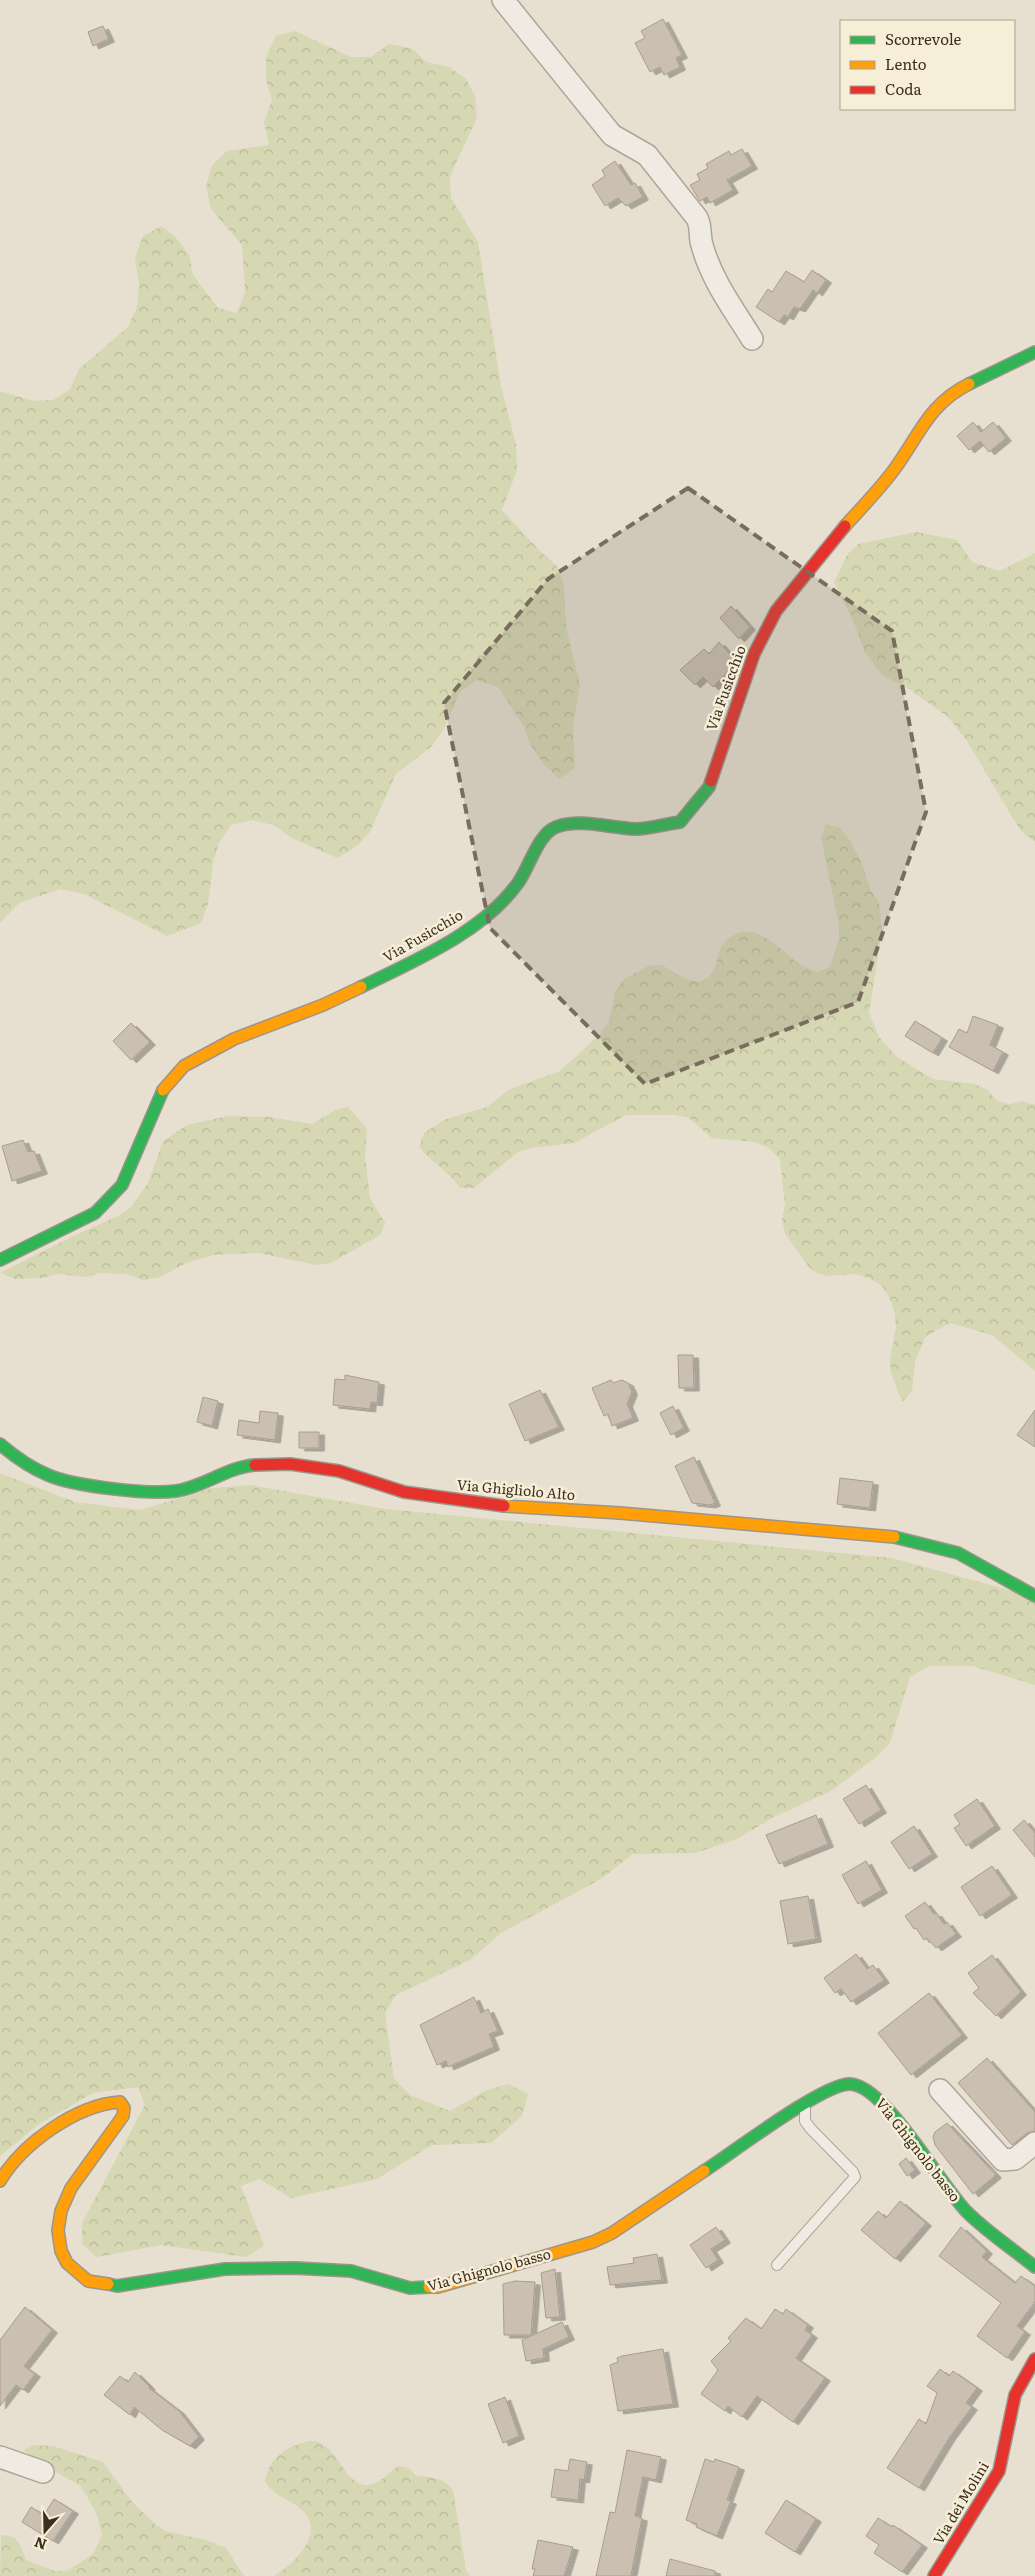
<svg xmlns="http://www.w3.org/2000/svg" width="1035" height="2576" font-family="Literata,serif">
  <style>
    .forest { fill: url(#forest-crowns) }
    .building { fill: #cbbfb2; stroke: #a89c90; filter: url(#shadow) }
    .lines { fill: none; stroke-linecap: round; stroke-linejoin: round }
    .lane-casing { stroke: #ada599; stroke-width: 12 }
    .street-casing { stroke: #ada599; stroke-width: 24 }
    .fast-casing { stroke: #9c958a; stroke-width: 14 }
    .slow-casing { stroke: #9c958a; stroke-width: 14 }
    .jam-casing { stroke: #9c958a; stroke-width: 14 }
    .lane { stroke: #efebe3; stroke-width: 10 }
    .street { stroke: #efebe3; stroke-width: 21 }
    .fast { stroke: #30b455; stroke-width: 11 }
    .slow { stroke: #ff9f0a; stroke-width: 11 }
    .jam { stroke: #e5322d; stroke-width: 11 }
    .marked { fill: #786c5e; fill-opacity: 0.2; stroke: #786c5e; stroke-width: 4; stroke-dasharray: 10 6; stroke-linejoin: round }
    .labels { text-anchor: middle; stroke-width: 5; stroke-linejoin: round; paint-order: stroke }
    .street-label { font-size: 14px; fill: #3d2e20; stroke: #f7eed8 }
  </style>
  <defs>
    <pattern id="forest-crowns" width="20" height="18" patternUnits="userSpaceOnUse" patternTransform="scale(1.25)"><rect width="20" height="18" fill="#d6d7b3"/><path d="M2 6a3 3 0 1 1 6 0M12 15a3 3 0 1 1 6 0" fill="none" stroke="#b9b99a"/></pattern>
    <filter id="shadow"><feDropShadow dx="5.5" dy="3" stdDeviation="0" flood-color="#0004"/></filter>
  </defs>
  <rect width="100%" height="100%" fill="#e7e0d1"/>
  <path class="forest" d="M295,31l56,26h20l18,-13 22,4 16,14 22,5 17,12 9,17 2,22 -27,58 1,22 27,44 23,144 15,59 1,25 -15,40 39,42 16,14 7,20 2,41 14,58 -7,40 2,43 -16,11 -15,-15 -13,-18 -8,-21 -25,-38 -21,-7 -18,13 -15,36 -12,17 -36,28 -26,58 -13,14 -20,12 -45,-20 -19,-13 -21,-5 -21,5 -12,18 -6,20 -5,41 -7,19 -34,13 -83,-42 -24,-5 -41,14 -19,20v-532l33,10 20,-1 17,-11 9,-20 49,-42 9,-20 2,-22 -4,-27 8,-22 19,-10 15,13 12,16 4,20 25,33 19,5 8,-21 -3,-47 -31,-36 -5,-22 6,-22 15,-14 42,-6 -5,-23 8,-22 -6,-20v-23l10,-21z
    M916,532l41,8 15,22 28,9 35,-18v289l-15,-12 -53,-89 -19,-24 -39,-28 -27,-14 -18,-24 -9,-26 -21,-43 13,-27 11,-11z
    M826,824l14,4 9,11 13,25 9,27 8,12 3,28 -13,82 10,24 18,20 36,22 42,5 13,6 9,11 13,3 13,-3 12,4v266l-43,-36 -42,-12 -25,14 -10,25 -3,29 -10,11 -11,-29 -1,-14 6,-31 -1,-14 -5,-15 -8,-13 -13,-8 -14,-4 -29,2 -15,-6 -26,-36 -3,-14 3,-16 -5,-45 -11,-11 -14,-6 -43,-4 -23,-20 -14,-3h-49l-52,28 -42,5 -14,4 -44,36h-14c-11,-17 -28,-25 -41,-41l5,-14 22,-14 41,-12 23,-18 50,-18 41,-38 8,-11 6,-30 9,-13 24,-13 14,-1 23,14 15,3c3,-2 10,-5 12,-9 6,-10 5,-23 13,-31 25,-26 49,2 69,18 7,6 15,9 24,12l12,-5 9,-28v-14l-18,-87z
    M348,1107l19,22 -2,27 5,42 15,25 -5,12 -49,28 -14,2 -59,-12 -44,2 -28,8 -26,14 -17,3 -15,-6 -28,-1 -14,4 -29,-3 -14,4 -28,1 -15,-6 71,-36 49,-22 10,-7 18,-25 15,-42 24,-16 41,-9 41,1 43,7 23,-14z
    M0,1473l75,29 65,8 72,-22 38,-3 136,24 506,49 135,37 8,7v83l-63,-19h-43l-19,11 -20,66 -15,15 -44,33 -57,26 -37,22 -42,14 -62,1 -32,25 -100,54 -31,27 -74,35 -11,18 9,65 16,17 40,16 37,-21 21,-6 20,10 -6,22 -31,27 -59,2 -55,34 -86,19 -32,-19 -18,7 23,60 -18,11 -85,-12 -64,12 -15,-13v-21l63,-118 -7,-18 -45,6 -54,31 -39,32z
    M309,2441c3,0 8,0 11,2 20,8 27,49 54,41 9,-3 16,-14 25,-18l10,2 7,8c16,1 26,1 37,14l13,80 4,6h-196c20,-12 54,-44 27,-67 -14,-12 -25,-10 -36,-28 5,-25 21,-34 44,-40z
    M32,2445l21,1 50,16 30,41 23,22 9,6 41,9 20,8 18,28h-244l1,-41c18,1 19,9 25,25l29,11h12l26,-17 9,-19 -5,-21 -16,-28 -51,-28 -6,-8z"/>
  <path class="building" d="M663,19l19,36 -6,3 4,9 -16,8 -4,-8 -10,5 -15,-29 10,-5 -4,-7z
    M103,26l6,13 -16,7 -5,-14z
    M742,149l10,17 -25,14 6,10 -23,13 -3,-6 -7,4 -10,-16 10,-5 -3,-6 11,-6 -2,-4 23,-13 2,4z
    M615,161l16,24 4,-2 8,14 -17,9 -8,-8 -13,8 -13,-21 13,-9 -3,-6z
    M812,270l14,10 -9,13 -4,-3 -13,19 -6,-2 -6,10 -4,-2 -5,7 -23,-15 12,-18 4,3 14,-21 18,11z
    M973,422l8,10 12,-10 13,16 -17,14 -9,-11 -11,9 -12,-14z
    M731,606l19,21 -11,12 -19,-21z
    M719,642l16,18 -2,6 -20,21 -10,-10 -8,8 -15,-15 24,-21 5,5z
    M973,1016l25,9 -8,20 13,7 -10,19 -44,-24 10,-18 8,4z
    M915,1021l27,17 -9,15 -28,-17z
    M131,1023l19,19 -19,18 -18,-19z
    M23,1140l5,12 6,-1 8,20 -30,10 -10,-35z
    M678,1355h15l1,33h-15z
    M345,1375l34,7 -2,21 -6,-1 -1,7 -37,-4 2,-26 10,1z
    M611,1380l2,3 9,-3 6,3 4,9 -5,12 6,14 -21,8 -4,-12 -4,2 -12,-28z
    M540,1390l19,37 -34,14 -16,-37z
    M203,1397l15,4 -6,25 -15,-4z
    M673,1406l11,22 -13,7 -11,-22z
    M1035,1410v37l-18,-12z
    M260,1411l18,2 -3,27 -38,-5 2,-15 20,3z
    M299,1432h20v16h-20z
    M694,1457l21,46 -5,2 -18,-2 -17,-37z
    M840,1478l33,4 -3,26 -33,-4z
    M866,1785l15,25 -22,14 -16,-25z
    M977,1799l18,27 -29,20 -12,-18 6,-4 -6,-9z
    M816,1815l12,29 -49,20 -13,-29z
    M1024,1820l11,13v24l-22,-27z
    M914,1826l18,28 -23,15 -18,-27z
    M866,1861l16,29 -24,14 -16,-29z
    M992,1866l20,29 -32,21 -19,-29z
    M808,1896l8,43 -28,5 -8,-43z
    M925,1902l9,12 2,-1 8,11 3,-2 9,12 -20,14 -9,-10 -3,2 -8,-12 -2,1 -9,-13z
    M856,1954l11,15 6,-4 11,15 -33,22 -10,-13 -6,4 -11,-15z
    M992,1955l29,37 -25,24 -23,-23 6,-5 -11,-15z
    M929,1993l33,42 -51,40 -33,-42z
    M474,1997l7,16 7,-4 10,22 -9,3 5,13 -46,20 -2,-6 -9,4 -17,-40z
    M987,2058l48,54v19l-8,2 -15,12 -54,-62z
    M947,2123l49,52 -23,19 -38,-49 -2,-8 2,-5z
    M906,2158l9,12 -8,6 -8,-12z
    M900,2201l26,22 -31,36 -34,-29 17,-19 8,7z
    M716,2227l9,13 -14,9 7,11 -12,8 -16,-23z
    M961,2227l26,24 -5,6 33,26 6,-7 14,10v16l-18,24 8,6 -18,26 -30,-22 24,-33 -62,-47z
    M657,2254l5,26 -52,5 -3,-18 27,-4 -1,-5z
    M555,2269l5,48 -14,1 -5,-45z
    M515,2281l20,1 -4,53h-27l-1,-51z
    M25,2307l27,23 -28,36 11,8 -12,16 -7,-5 -16,21v-66z
    M775,2309l8,5 3,-5 22,16 -3,5 7,5 -16,23 29,20 -32,44 -36,-26 -15,21 -14,-11 -3,5 -24,-17 17,-24 -7,-9 20,-20 -3,-3 18,-20 15,11z
    M562,2322l7,15 -26,12 1,9 -18,3 -4,-21z
    M663,2349l10,55 -55,7 -8,-46 8,-3 -1,-4 5,-2z
    M940,2369l9,7 4,-5 24,17 -11,15 6,4 -23,31 -30,50 -32,-20 32,-49 7,5 11,-31 -10,-7z
    M135,2372l15,15 -1,1 30,23 20,26 -9,9 -28,-16 -28,-23 -4,8 -26,-20 16,-19 8,6z
    M505,2397l14,39 -16,7 -15,-39z
    M627,2450l34,7 -5,23 -13,-3 -8,39 7,2 -11,58h-35l14,-64 5,1z
    M570,2459l17,3 -3,18 -4,-1 -2,21 -27,-3 4,-28 13,2z
    M705,2459l9,3 1,-3 24,8 -12,33 4,1 -14,35 -21,-9 1,-3 -11,-4z
    M54,2499l19,12 -20,30 -31,-19 9,-15 13,8z
    M786,2500l30,19 -21,33 -30,-19z
    M878,2518l14,9 1,-2 29,20 -20,27 -28,-19 5,-8 -13,-9z
    M538,2540l35,7 -9,29h-31l2,-7h-3z
    M670,2559l45,12v5h-49z"/>
  <g class="lines">
    <defs>
      <path id="lane" d="M777,2265l78,-88 -2,-5 -43,-44 -5,-7v-13"/>
      <path id="street" d="M503,0l109,135 35,20 50,63c5,10 2,18 5,27 9,34 32,65 50,94
        M940,2090l63,70 12,-1 20,-16
        M0,2457l43,15"/>
      <path id="fast" d="M969,384l66,-32
        M361,987c53,-26 122,-55 157,-104 11,-15 20,-49 38,-56 24,-9 54,1 79,2 14,0 31,-5 45,-7l29,-35 2,-6
        M0,1260l95,-47 27,-28 41,-95
        M0,1444c14,12 31,24 48,31 25,11 101,20 128,16 28,-4 51,-24 79,-26
        M894,1537l64,16 77,43
        M704,2171c28,-18 117,-86 145,-87 35,-1 92,102 118,128 20,20 46,37 68,55
        M108,2284l9,2 108,-17 70,-1 56,3 59,17 19,-1"/>
      <path id="slow" d="M845,526c17,-19 36,-38 51,-59 23,-32 34,-64 73,-83
        M163,1090l21,-24 50,-27 89,-34 38,-18
        M504,1506l116,7 274,24
        M0,2181c22,-37 76,-76 120,-79l4,6 -1,8 -52,72 -10,23 -3,19 3,21 6,12 21,18 20,3
        M429,2287h9l155,-45 19,-9 92,-62"/>
      <path id="jam" d="M711,781l43,-127 22,-43 69,-85
        M255,1465l35,-1 49,7 65,21 100,14
        M934,2576l65,-105 16,-76 20,-36"/>
    </defs>
    <use href="#lane" class="lane-casing"/>
    <use href="#street" class="street-casing"/>
    <use href="#fast" class="fast-casing"/>
    <use href="#slow" class="slow-casing"/>
    <use href="#jam" class="jam-casing"/>
    <use href="#lane" class="lane"/>
    <use href="#street" class="street"/>
    <use href="#fast" class="fast"/>
    <use href="#slow" class="slow"/>
    <use href="#jam" class="jam"/>
  </g>
  <path class="marked" d="M688,488l204,143 34,181 -68,190 -213,82 -155,-156 -46,-225 104,-124z"/>
  <g class="labels">
    <g class="street-label">
      <text transform="translate(726 688) rotate(-70)" y="5">Via Fusicchio</text>
      <text transform="translate(423 936) rotate(-30)" y="5">Via Fusicchio</text>
      <text transform="translate(516 1490) rotate(5)" y="5">Via Ghigliolo Alto</text>
      <text transform="translate(918 2150) rotate(52)" y="5">Via Ghignolo basso</text>
      <text transform="translate(489 2270) rotate(-15)" y="5">Via Ghignolo basso</text>
      <text transform="translate(961 2503) rotate(-59)" y="5">Via dei Molini</text>
    </g>
  </g>
  <rect x="840" y="20" width="175" height="90" fill="#f7eed8" stroke="#ada18e"/>
  <rect x="850" y="36" width="25" height="8" fill="#30b455" stroke="#ada18e"/>
  <text x="885" y="45" font-size="15" fill="#3d2e20">Scorrevole</text>
  <rect x="850" y="61" width="25" height="8" fill="#ff9f0a" stroke="#ada18e"/>
  <text x="885" y="70" font-size="15" fill="#3d2e20">Lento</text>
  <rect x="850" y="86" width="25" height="8" fill="#e5322d" stroke="#ada18e"/>
  <text x="885" y="95" font-size="15" fill="#3d2e20">Coda</text>
  <g transform="translate(45 2531) rotate(200)" stroke="#f7eed8" stroke-width="4" paint-order="stroke">
  <path d="M0-4L9 19L0 12L-9 19Z" fill="#3d2e20"/>
  <text y="-8" font-size="14" font-weight="bold" text-anchor="middle" fill="#3d2e20">N</text>
  </g>
</svg>
